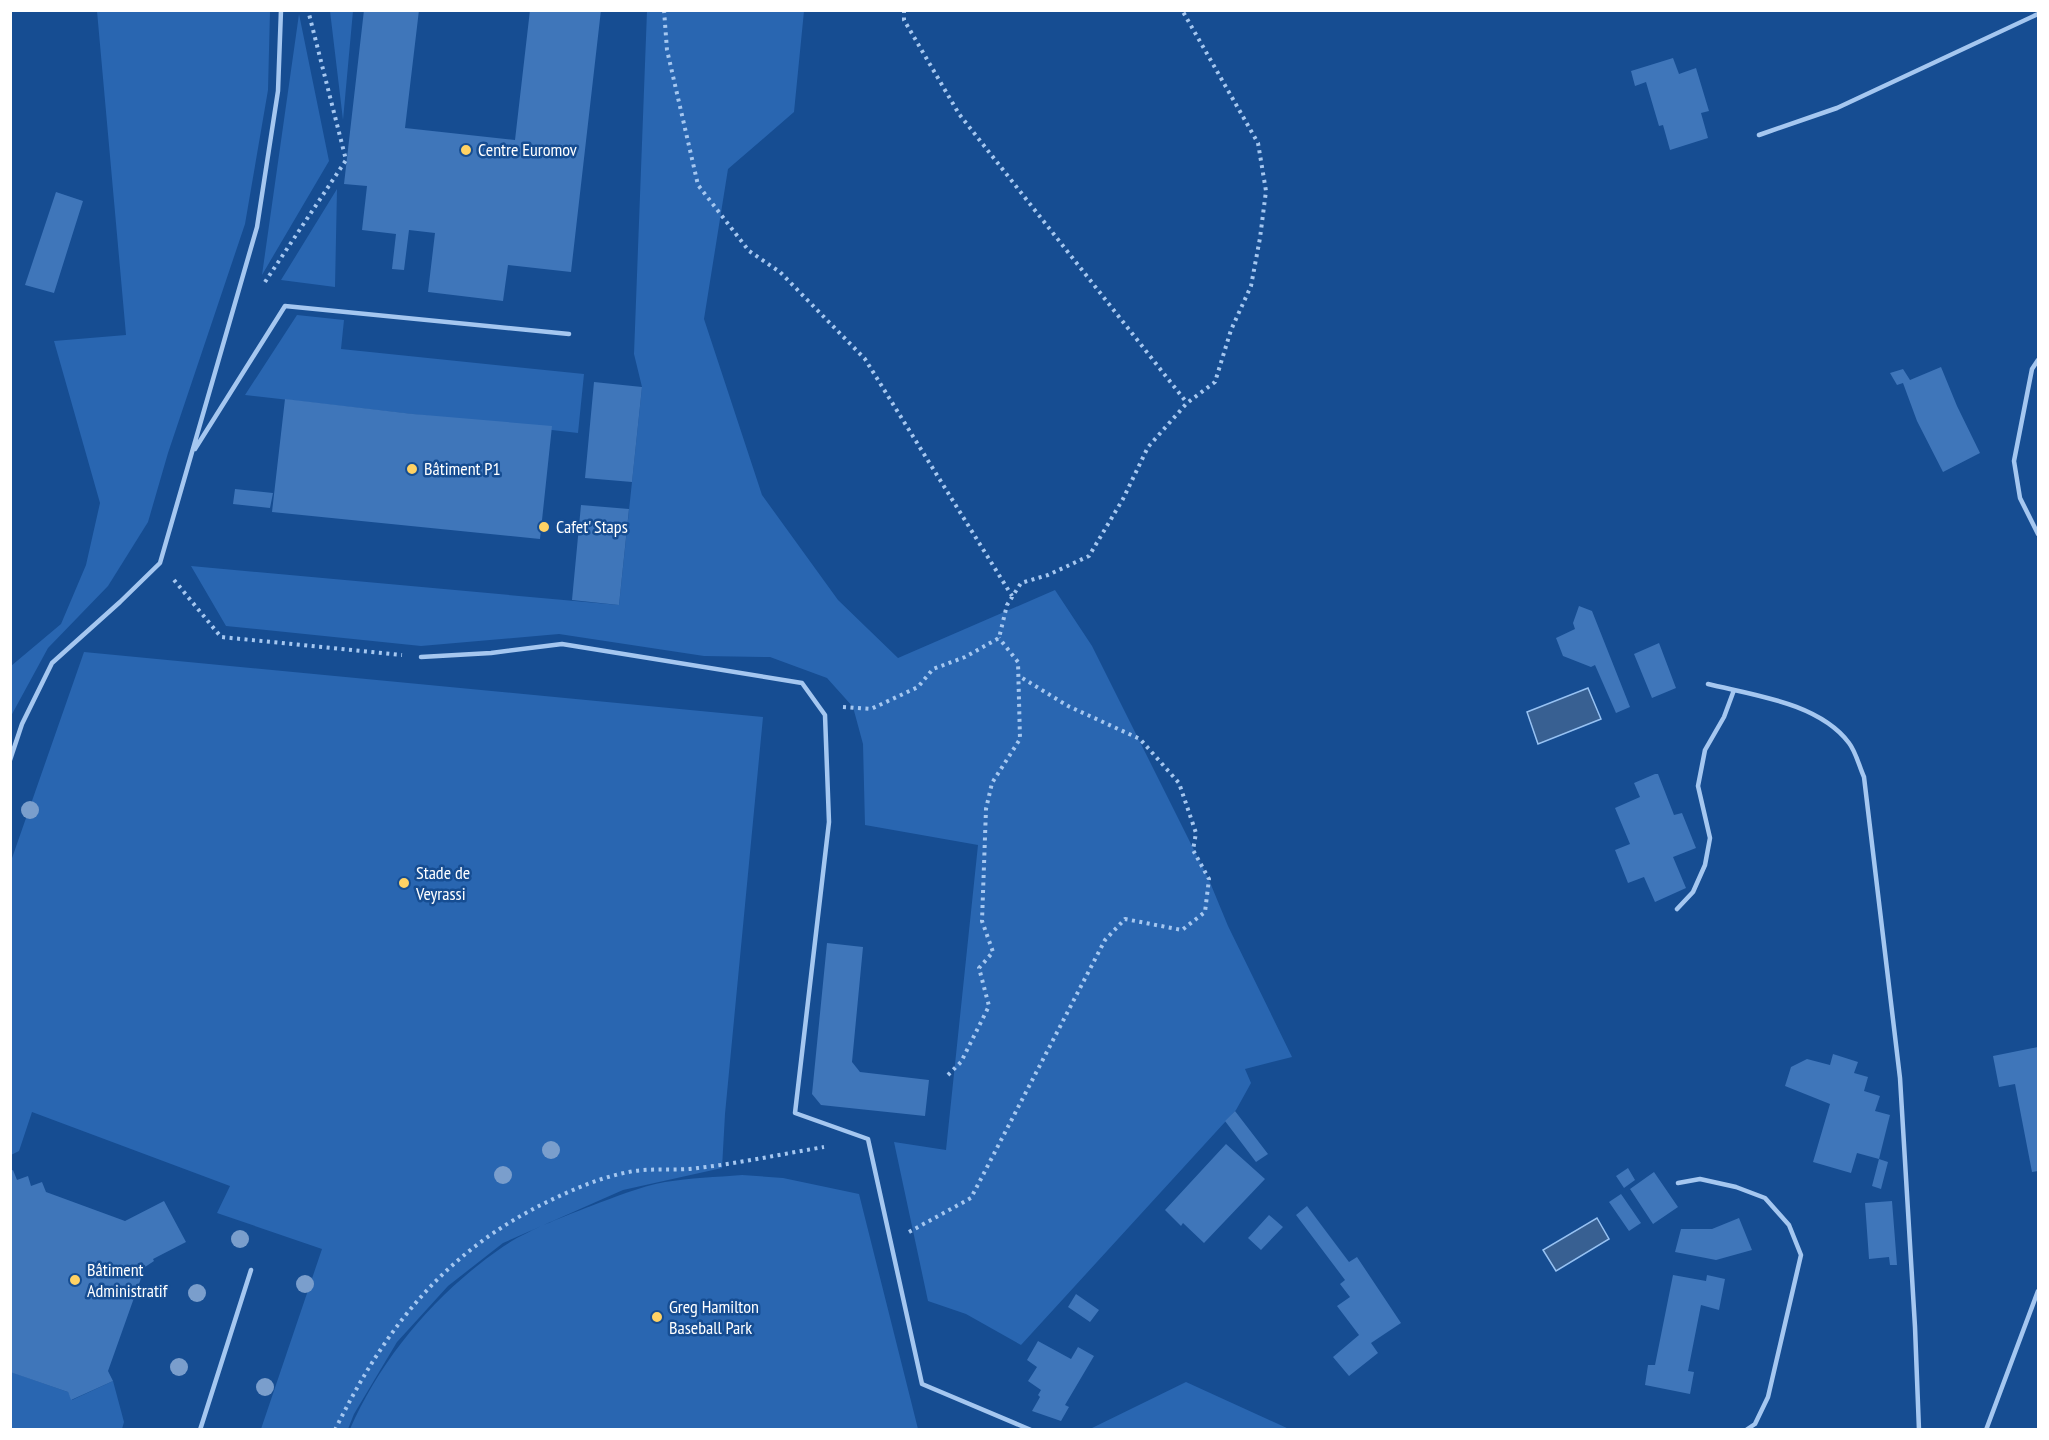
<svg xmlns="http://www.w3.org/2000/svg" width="2049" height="1440" font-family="'PT Sans Narrow',sans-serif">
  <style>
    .green { fill: #2966b1 }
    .water { fill: #386092; stroke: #97c2f3; stroke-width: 1.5 }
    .building { fill: #3f76ba }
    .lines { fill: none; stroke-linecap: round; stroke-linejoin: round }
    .path { stroke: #a5c7f0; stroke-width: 4; stroke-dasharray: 3 4.5; stroke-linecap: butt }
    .service { stroke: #a5c7f0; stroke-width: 4.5 }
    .tree { fill: #7a9ecc }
    .poi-dot { fill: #ffd264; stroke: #164d92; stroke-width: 2 }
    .labels { text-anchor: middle; stroke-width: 5; stroke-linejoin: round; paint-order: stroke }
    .poi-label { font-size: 18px; fill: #fff; stroke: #164d92; text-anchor: start }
  </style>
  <rect width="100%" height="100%" fill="#164d92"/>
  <path class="green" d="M97,11h173l-2,79 -23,134 -77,229 -20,69 -40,64 -60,62 -37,68v-50l50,-42 25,-59 14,-62 -46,-162 72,-6z
    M330,11h23l-10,109z
    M647,11h157l-10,101 -66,57 -24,150 58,176 76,105 60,58 157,-68 37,56 117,234 19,46 64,131 -47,12 6,14 -15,27 -215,235 -55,-31 -38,-13 -34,-159 52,8 32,-305 -113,-20 -2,-81 -10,-37 -26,-29 -57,-21 -66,-1 -145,-22 -138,12 -195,-20 -35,-60 428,39 23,-218 -8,-33z
    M299,14l30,147 -67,114z
    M337,189l-2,98 -54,-7z
    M297,315l47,5 -3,29 243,25 -6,59 -333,-38z
    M84,652l679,65 -38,397 -3,54 -99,22 -120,53 -55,43 -51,56 -43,72 -6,15h-87l61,-180 -105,-36 13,-27 -198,-74 -13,39 -8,4v-294z
    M742,1175l41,3 76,16 59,235h-568c32,-73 88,-138 154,-183 22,-15 61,-30 87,-40 24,-9 48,-19 74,-24 25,-4 51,-5 77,-7z
    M11,1372l57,20 4,8 41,-19 11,41 -2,7 -111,1z
    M1186,1382l103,47h-199z"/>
  <path class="water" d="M1588,688l13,31 -63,25 -11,-32z
    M1597,1218l12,21 -53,32 -13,-21z"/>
  <path class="building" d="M364,10h55l-14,118 110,12 15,-130h71l-30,262 -63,-7 -5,36 -75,-9 7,-59 -26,-3 -5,40 -12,-1 4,-35 -34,-4 5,-44 -23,-2z
    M1673,58l6,16 17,-6 13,43 -8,2 7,25 -38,12 -7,-25 -4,1 -13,-44 -11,4 -4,-15z
    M56,192l27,9 -29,92 -29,-8z
    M1941,367l16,39 23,47 -37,19 -26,-51 -14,-38 -6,2 -7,-12 13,-4 7,11z
    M594,382l48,5 -10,95 -47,-4z
    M285,399l128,15 139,12 -12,113 -268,-27z
    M235,489l38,4 -3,15 -37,-4z
    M581,505l48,4 -10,96 -47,-5z
    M1579,606l13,5 38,96 -14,6 -21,-48 -4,2 -28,-11 -7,-18 19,-9 -2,-6z
    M1659,643l17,45 -24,10 -18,-44z
    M1655,774h3l16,41 8,-2 14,35 -23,9 13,31 -31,14 -11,-25 -16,6 -13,-33 15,-6 -15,-36 25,-11 -6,-14z
    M827,943l36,4 -11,115 8,10 69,8 -4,36 -104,-11 -9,-11z
    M2038,1047v124l-6,1 -17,-88 -16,3 -6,-31z
    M1833,1054l25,8 -4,11 14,4 -4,14 16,5 -5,15 15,4 -11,44 -22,-6 -6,20 -38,-11 17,-58 -45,-18 6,-19 16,-8 23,6z
    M1235,1111l33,43 -12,8 -31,-41z
    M1226,1144l39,35 -61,64 -21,-20 -2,3 -16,-16z
    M1879,1159l9,3 -7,27 -9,-3z
    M1628,1168l7,12 -11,8 -8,-12z
    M13,1170l4,10 11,-4 3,10 11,-4 4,10 79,29 39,-20 22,41 -33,17 1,2 -9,6 -37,104 5,10 -42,19 -3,-8 -58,-20v-201z
    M1654,1172l24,35 -25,17 -23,-35z
    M1621,1194l20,29 -12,8 -20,-29z
    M1892,1201l5,64h-7l-1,-8 -20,2 -4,-56z
    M1307,1206l42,56 8,-5 44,66 -30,20 7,10 -29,23 -16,-19 26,-22 -22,-29 13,-9 -10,-13 5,-4 -49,-65z
    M1269,1215l14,12 -22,23 -13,-12z
    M1739,1218l13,32 -36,10 -41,-8 6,-23h31z
    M1673,1275l33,6 1,-6 18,4 -6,31 -18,-5 -13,66 6,1 -4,22 -45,-9 3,-20h7z
    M1076,1294l23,16 -9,12 -22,-15z
    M1038,1341l33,18 7,-12 16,9 -29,49 4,2 -8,14 -29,-10 8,-14 -2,-2 3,-5 -13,-9 9,-14 -10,-7z"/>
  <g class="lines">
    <path class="path" d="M664,10l3,40 31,135 51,66 31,21 85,87 147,237
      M904,10v10l55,94 228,289
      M265,282l81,-122 -38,-150
      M174,580l47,57 181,18
      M843,707l28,2 47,-22 15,-18 32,-12 34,-19 8,-33 14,-22 27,-8 41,-19 34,-57 25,-52 39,-44 28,-21 16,-52 20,-44 9,-48 6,-47 -8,-48 -76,-133
      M948,1075l13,-13 28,-56 -10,-38 14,-16 -11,-31 4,-112 6,-26 28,-44 -2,-77 -19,-24
      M909,1232l62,-34 134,-258 20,-21 57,11 23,-18 4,-33 -16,-29 3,-17 -17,-50 -39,-44 -72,-33 -49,-30
      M335,1430c50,-102 110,-179 214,-229 27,-13 55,-25 85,-30 21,-3 43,0 64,-3 42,-5 84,-14 126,-21"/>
    <path class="service" d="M1759,135l78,-27 201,-94
      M2038,360l-6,9 -18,92 6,37 18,36
      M195,449l90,-143 284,28
      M421,657l70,-4 71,-9 240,39 23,32 4,107 -34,291 73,26 54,245 109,46
      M1708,684c45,11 111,19 141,59 7,9 10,23 15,34l36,301 15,249 4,103
      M10,760l12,-36 30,-61 68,-61 40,-39 97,-336 21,-136 3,-81
      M1677,909l16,-17 12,-27 5,-27 -12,-52 7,-36 19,-33 10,-27
      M1678,1183l22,-4 36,8 29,11 24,27 12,30 -33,142 -13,27 -9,6
      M200,1430l51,-160
      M1986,1430l52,-139"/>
  </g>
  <g class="tree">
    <circle cx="30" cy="810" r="9"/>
    <circle cx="551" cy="1150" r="9"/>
    <circle cx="503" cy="1175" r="9"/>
    <circle cx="240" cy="1239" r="9"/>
    <circle cx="305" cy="1284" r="9"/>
    <circle cx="197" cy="1293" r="9"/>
    <circle cx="179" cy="1367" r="9"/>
    <circle cx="265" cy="1387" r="9"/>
  </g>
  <g class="poi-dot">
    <circle cx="466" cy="150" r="6"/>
    <circle cx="412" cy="469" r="6"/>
    <circle cx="544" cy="527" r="6"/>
    <circle cx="404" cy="883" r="6"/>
    <circle cx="75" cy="1280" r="6"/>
    <circle cx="657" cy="1317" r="6"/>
  </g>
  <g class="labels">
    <g class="poi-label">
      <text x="478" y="156">Centre Euromov</text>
      <text x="424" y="475">Bâtiment P1</text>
      <text x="556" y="533">Cafet' Staps</text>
      <text x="416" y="879">Stade de<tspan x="416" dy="21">Veyrassi</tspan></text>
      <text x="87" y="1276">Bâtiment<tspan x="87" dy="21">Administratif</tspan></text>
      <text x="669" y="1313">Greg Hamilton<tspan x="669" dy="21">Baseball Park</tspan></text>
    </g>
  </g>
  <rect width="2049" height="1440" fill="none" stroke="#ffffff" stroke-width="24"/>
</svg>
